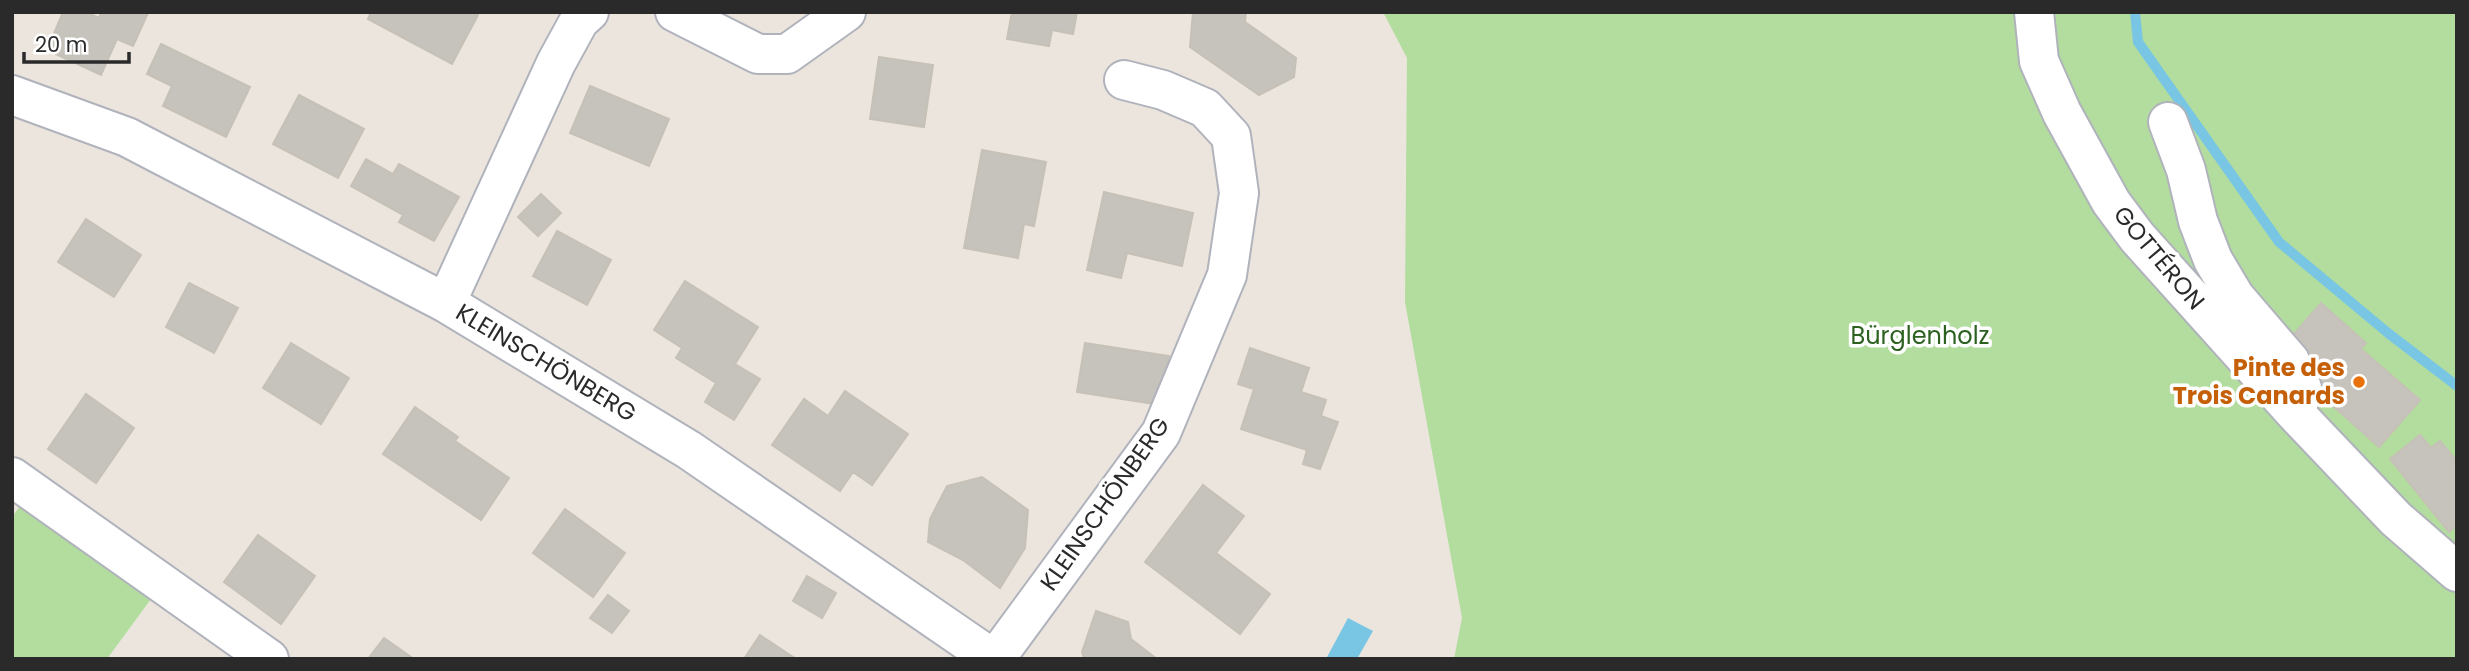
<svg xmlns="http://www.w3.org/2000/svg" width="2469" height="671" font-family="Poppins,sans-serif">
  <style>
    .green { fill: #b2dd9e }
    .water { fill: #78c6e4 }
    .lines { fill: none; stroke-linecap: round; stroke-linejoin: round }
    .stream { stroke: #78c6e4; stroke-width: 10 }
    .building { fill: #c6c2bc; stroke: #c6c1b7; stroke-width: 2 }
    .minor-casing { stroke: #b0b3bc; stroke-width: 42 }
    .minor { stroke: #fff; stroke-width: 38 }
    .food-dot { fill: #e8710a; stroke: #fff; stroke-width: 2.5 }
    .labels { text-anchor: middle; stroke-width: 7; stroke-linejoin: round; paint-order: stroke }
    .street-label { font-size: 24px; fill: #2a2a2a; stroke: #fff }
    .park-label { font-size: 24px; fill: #2c6120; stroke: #fff }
    .food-label { font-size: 24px; font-weight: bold; fill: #c56008; stroke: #fff; text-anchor: end }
  </style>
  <rect width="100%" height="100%" fill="#ebe5dd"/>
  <path class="green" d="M1383,12h1074v647h-1003l8,-41 -57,-316 2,-244z
    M20,506l131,93 -44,60h-95v-142z"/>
  <path class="water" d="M1348,618l25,13 -16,28h-31z"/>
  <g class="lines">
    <path class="stream" d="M2135,12l3,30 141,200 109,91 69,53"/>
  </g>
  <path class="building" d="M63,12h23l13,6 2,-6h21l6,3 1,-3 19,1 -15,33 -16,-7 -16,36 -54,-25z
    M371,12h102l5,3 -26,49 -84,-45z
    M1012,12h65l-4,22 -21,-4 -3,16 -42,-7z
    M1193,12h53l-1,10 51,36 -2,19 -35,18 -69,-48z
    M161,44l89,43 -24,50 -63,-31 9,-20 -25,-12z
    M879,57l54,8 -9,62 -54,-8z
    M590,86l79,33 -20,47 -79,-33z
    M299,95l65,34 -26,49 -65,-34z
    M982,150l64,12 -12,64 -10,-2 -6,34 -54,-10z
    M366,159l27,15 6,-10 60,33 -25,44 -35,-19 4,-7 -52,-29z
    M1104,192l89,21 -11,53 -55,-13 -6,25 -34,-8z
    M541,194l20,19 -23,23 -20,-19z
    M86,219l55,36 -27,42 -56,-35z
    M557,231l54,29 -24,45 -54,-29z
    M685,281l73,46 -23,37 25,15 -26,41 -29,-18 11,-19 -40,-25 6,-10 -28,-18z
    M189,283l49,25 -24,45 -48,-26z
    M2321,303l45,40 -5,6 59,51 -41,47 -65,-58 13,-15 -39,-33z
    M291,343l58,35 -28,46 -58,-36z
    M1085,343l84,13 -8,49 -84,-13z
    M1250,348l59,20 -8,24 25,8 -5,16 17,6 -18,47 -17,-5 4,-14 -66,-21 13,-40 -16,-5z
    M845,391l63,43 -36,51 -19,-13 -13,19 -68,-46 32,-46 24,17z
    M86,394l48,34 -38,55 -48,-34z
    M415,407l43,30 -3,4 54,37 -28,42 -98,-66z
    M2420,435l11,13 9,-7 17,20v64l-8,7 -59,-73z
    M982,477l46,33 -3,38 -25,40 -37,-28 -35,-18 2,-23 17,-33z
    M1203,485l41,31 -28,37 54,41 -30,40 -95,-72z
    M565,509l60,44 -32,44 -60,-44z
    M258,535l57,41 -34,48 -57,-42z
    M807,576l29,17 -14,25 -29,-17z
    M608,595l21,16 -17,22 -22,-15z
    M1096,611l32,11 3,17 26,20h-73l-2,-7z
    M760,635l36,24h-52z
    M384,638l30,21h-46z"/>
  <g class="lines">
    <defs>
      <path id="minor" d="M675,12l83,42h29l59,-42
        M2034,12l5,49 23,52 49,89 26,35 159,177 100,105 61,53
        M12,95l115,42 319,166 243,147 304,209
        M2168,122l18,48 12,51 15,39 22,37 55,64 12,27 -6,26
        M446,303l110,-240 23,-42 10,-9
        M12,477l257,182
        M995,659l166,-226 66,-158 12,-82 -8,-57 -26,-28 -42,-18 -39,-10"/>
    </defs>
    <use href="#minor" class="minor-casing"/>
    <use href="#minor" class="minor"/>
  </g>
  <circle class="food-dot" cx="2359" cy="382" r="7"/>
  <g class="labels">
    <g class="street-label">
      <text transform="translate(2159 258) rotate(50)" y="8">GOTTÉRON</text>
      <text transform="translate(546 363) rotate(31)" y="8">KLEINSCHÖNBERG</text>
      <text transform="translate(1105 504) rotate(-55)" y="8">KLEINSCHÖNBERG</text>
    </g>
    <g class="park-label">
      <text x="1920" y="344">Bürglenholz</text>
    </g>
    <g class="food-label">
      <text x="2345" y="376">Pinte des<tspan x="2345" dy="28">Trois Canards</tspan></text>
    </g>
  </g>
  <rect width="2469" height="671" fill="none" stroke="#2a2a2a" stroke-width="28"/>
  <path d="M24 52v10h105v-10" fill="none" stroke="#2a2a2a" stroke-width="3.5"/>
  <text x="35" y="52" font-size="21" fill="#2a2a2a" stroke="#ffffff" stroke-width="5" paint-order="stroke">20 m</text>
</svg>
